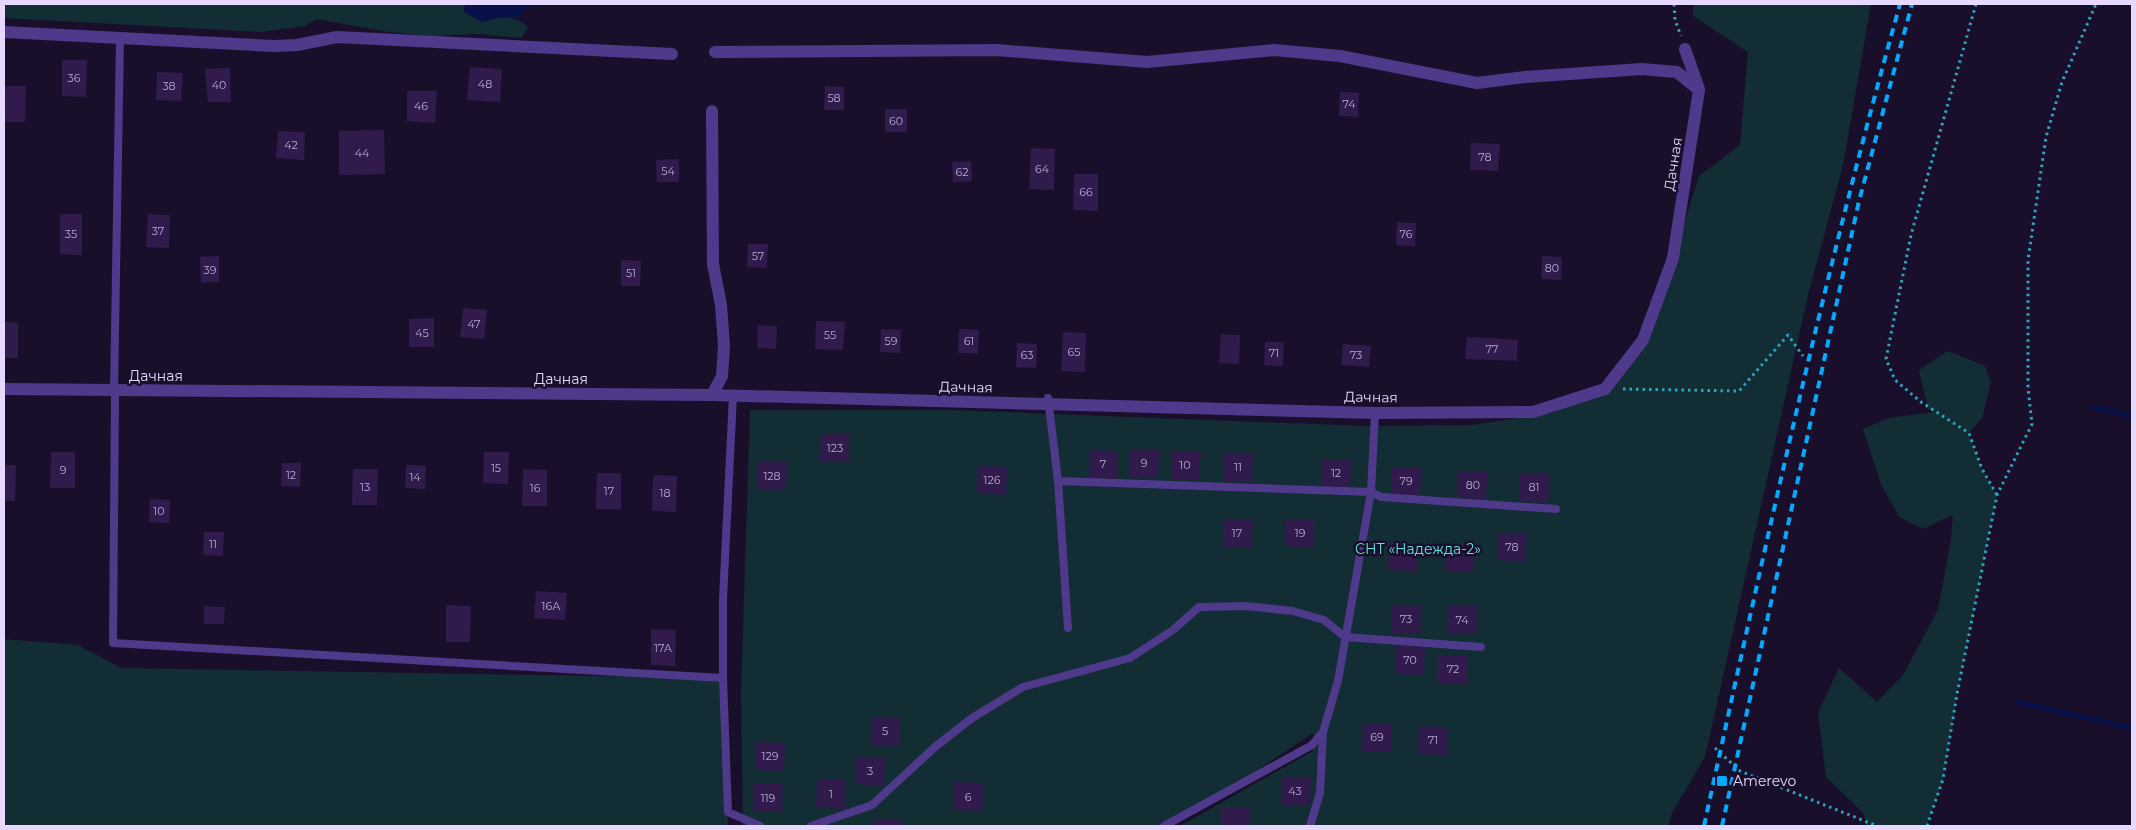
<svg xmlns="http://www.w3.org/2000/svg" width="2136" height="830" font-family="Montserrat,sans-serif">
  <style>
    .green { fill: #122d34 }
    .water { fill: #08114a }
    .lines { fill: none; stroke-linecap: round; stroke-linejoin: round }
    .stream { stroke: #08114a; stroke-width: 5 }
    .building { fill: #301b4c }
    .path { stroke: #2ba6c1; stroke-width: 3; stroke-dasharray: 2.5 4; stroke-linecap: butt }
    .service { stroke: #4f398b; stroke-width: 8 }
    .minor { stroke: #4f398b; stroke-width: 12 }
    .rail { stroke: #04aaff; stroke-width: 4; stroke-dasharray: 8 6; stroke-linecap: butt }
    .poi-dot { fill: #04aaff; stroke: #1a0f2a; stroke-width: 2 }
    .labels { text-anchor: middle; stroke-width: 5; stroke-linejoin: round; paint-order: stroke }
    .number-label { font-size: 11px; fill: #b8a9d2 }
    .street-label { font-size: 14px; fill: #e6d8ff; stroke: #1a0f2a }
    .park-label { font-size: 14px; fill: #5ee5e4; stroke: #1a0f2a }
    .poi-label { font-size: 14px; fill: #e6d8ff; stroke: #1a0f2a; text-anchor: start }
  </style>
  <rect width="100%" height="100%" fill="#1a0f2a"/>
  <path class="green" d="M4,4h461l-1,8 18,10c18,-6 31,-8 46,5l-6,11 -44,-4 -47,2 -42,-4 -73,-13 -11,7 -45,6 -256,-14z
    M1693,4h178l-28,161 -35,130 -103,462 -33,56 -4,13h-488l133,-75v-18l-96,64 -59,29h-415l-2,-134 9,-282h201l414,16 108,-1 78,-12 47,-19 42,-55 41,-105 18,-58 41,-31 8,-93 -55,-36z
    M1948,351l37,15 6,16 -9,36 -13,15 13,36 15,26 -40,199 -14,85 -16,47h-60l-4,-13 -37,-36 -8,-64 21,-45 38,34 26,-27 35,-65 13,-71 2,-24 -30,14 -24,-12 -18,-33 -18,-55 26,-11 45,-6 -6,-3 -9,-39z
    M4,639l74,6 43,23 602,10 5,148h-724z"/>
  <path class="water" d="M465,4h71l-14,8 -3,6h-23l-14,4 -18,-10z"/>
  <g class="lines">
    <path class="stream" d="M2094,407l38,9
      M2018,702l114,26"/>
  </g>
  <path class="building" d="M62,60h25l-1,37 -24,-1z
    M470,67l32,2 -2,33 -33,-2z
    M230,68l1,34h-23l-3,-33z
    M157,72l26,1 -2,28 -25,-1z
    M4,86h22l-1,36h-21z
    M825,86l19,1v23h-20z
    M407,91h30l-2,32 -28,-2z
    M1340,92l19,1 -1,24 -19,-1z
    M885,109h22v23h-22z
    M384,130l1,44 -46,1v-44z
    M278,131l27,1 -1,28 -28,-2z
    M1471,143l29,1 -2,27 -28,-1z
    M1031,148l24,1 -1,41 -25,-1z
    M679,159v23h-22l-1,-22z
    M971,161l1,20 -19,1 -1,-20z
    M1074,174h24v37l-25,-1z
    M60,214h22v41l-22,-1z
    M148,214l22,1 -1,33 -23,-1z
    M1397,222l19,1 -1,23 -19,-1z
    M748,244h20l-1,24 -20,-1z
    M219,256v26l-18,1 -1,-26z
    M1542,256l20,1 -1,23 -20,-1z
    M621,260l20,1 -1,25h-19z
    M463,308l24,2 -3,29 -24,-2z
    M434,318v29h-25v-28z
    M816,321l29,1 -2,28 -28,-1z
    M4,322l14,1v35h-14z
    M758,325l19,1 -1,23 -19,-1z
    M881,329l20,1 -1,23 -20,-1z
    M959,329l20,1 -1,24 -20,-1z
    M1063,332l23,1 -1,39 -24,-1z
    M1221,334l19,1 -1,29 -20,-1z
    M1467,337l51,3 -1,21 -52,-2z
    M1265,342h19l-1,24 -19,-1z
    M1017,343l20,1 -1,24 -20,-1z
    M1343,344l28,2 -2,21 -28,-2z
    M821,434h29l-1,28 -29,-1z
    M1089,450l29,1 -1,28 -28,-1z
    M1130,450h29l-1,28 -29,-1z
    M1171,451l30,1 -2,28 -28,-1z
    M51,452h24v36h-25z
    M484,452h25l-1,32 -25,-1z
    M1224,453l29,1 -1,28 -29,-1z
    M1322,459l29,1 -1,28 -29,-1z
    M758,462h29l-1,28 -29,-1z
    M282,463h19l-1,24 -19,-1z
    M4,465h12l-1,36h-11z
    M406,465l20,1 -1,23 -20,-1z
    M978,466l29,1 -1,28 -29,-2z
    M1392,467l30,1 -2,28 -28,-1z
    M353,469h25l-1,36h-25z
    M523,469l24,1v36h-25z
    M1458,471h30l-2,28 -28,-1z
    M597,473h24v36h-25z
    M1520,473l30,1 -2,28 -28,-1z
    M653,475l24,1 -1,36 -24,-1z
    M150,499l20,1 -1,23 -20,-1z
    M1223,519l30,1 -2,28 -28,-1z
    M1286,519h29l-1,29 -29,-2z
    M204,532h20l-1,24 -20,-1z
    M1498,533h29l-2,29 -28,-2z
    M1389,542l29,1 -1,28 -29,-1z
    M1446,543l29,1 -1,28 -29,-1z
    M536,591l31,2 -2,27 -31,-2z
    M446,605l25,1 -1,36h-24z
    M1392,605l29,1 -1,28 -28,-1z
    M204,606l21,1 -1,17h-20z
    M1448,606h29l-1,28 -28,-1z
    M651,629l25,1 -1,36 -24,-1z
    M1396,646l29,1 -1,28 -29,-1z
    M1438,655l30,1 -1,28 -29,-1z
    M871,717l29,1 -1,28 -28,-1z
    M1363,723l29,1 -1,28 -29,-1z
    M1419,726l29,1 -1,28 -29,-1z
    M756,742l29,1 -1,28 -29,-1z
    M856,757h29l-1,29 -28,-2z
    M1281,778h30l-2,28 -28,-1z
    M817,780h29l-1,29 -29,-2z
    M954,782l29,1 -1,28 -28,-1z
    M754,783l29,1 -1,28 -29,-1z
    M1222,808h29l-1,18h-28z
    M873,819l29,1v6h-29z"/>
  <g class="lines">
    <path class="path" d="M1674,4l1,16 6,16
      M1976,4l-65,231 -25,124 9,21 26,22 48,31 13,36 15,26
      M1623,389l116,2 49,-56 15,21
      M1715,748l25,23 137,55
      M1927,826l16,-47 14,-85 40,-199 35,-71 -4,-36v-128l18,-123 16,-55 34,-78"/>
    <path class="service" d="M114,391l6,-353
      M733,395l-10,204v79l5,134 32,14
      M115,397l-2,246 610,35
      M1048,398l10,83 10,147
      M1058,481l313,11 10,5 175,12
      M811,826l61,-21 63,-58 37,-29 51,-31 107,-29 43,-28 26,-23 46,-1 48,5 31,9 21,17 136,10
      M1164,826l148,-81 11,-13 15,-51 33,-189 4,-79
      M1310,826l10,-33 3,-61"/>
    <path class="minor" d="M4,32l270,14 23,-1 40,-8 335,17
      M1685,49l14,40
      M712,111l1,153 8,41 3,41 -2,30 -10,19
      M4,389l708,6 663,18 158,-1 72,-23 38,-49 30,-82 26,-168 -22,-18 -35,-3 -117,8 -48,6 -137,-27 -66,-6 -127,12 -150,-12 -282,2"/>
    <path class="rail" d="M1704,826c60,-275 120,-551 196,-822
      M1722,826l137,-625 53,-197"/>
  </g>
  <rect class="poi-dot" x="1716" y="775" width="12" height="12" rx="2.5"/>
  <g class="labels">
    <g class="number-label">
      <text x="74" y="82">36</text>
      <text x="485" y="88">48</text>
      <text x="219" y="89">40</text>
      <text x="169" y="90">38</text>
      <text x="834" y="102">58</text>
      <text x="1349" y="108">74</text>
      <text x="421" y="110">46</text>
      <text x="896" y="125">60</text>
      <text x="291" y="149">42</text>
      <text x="362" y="157">44</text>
      <text x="1485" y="161">78</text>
      <text x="1042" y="173">64</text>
      <text x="668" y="175">54</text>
      <text x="962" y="176">62</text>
      <text x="1086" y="196">66</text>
      <text x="158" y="235">37</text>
      <text x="71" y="238">35</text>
      <text x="1406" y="238">76</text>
      <text x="758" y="260">57</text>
      <text x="1552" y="272">80</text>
      <text x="210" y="274">39</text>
      <text x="631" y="277">51</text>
      <text x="474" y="328">47</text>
      <text x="422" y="337">45</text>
      <text x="830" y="339">55</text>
      <text x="891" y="345">59</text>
      <text x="969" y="345">61</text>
      <text x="1492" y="353">77</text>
      <text x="1074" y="356">65</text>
      <text x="1274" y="357">71</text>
      <text x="1027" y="359">63</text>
      <text x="1356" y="359">73</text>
      <text x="835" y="452">123</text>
      <text x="1144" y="467">9</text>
      <text x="1103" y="468">7</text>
      <text x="1185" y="469">10</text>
      <text x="1238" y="471">11</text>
      <text x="496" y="472">15</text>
      <text x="63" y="474">9</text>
      <text x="1336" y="477">12</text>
      <text x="291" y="479">12</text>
      <text x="772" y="480">128</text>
      <text x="415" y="481">14</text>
      <text x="992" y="484">126</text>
      <text x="1406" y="485">79</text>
      <text x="1473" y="489">80</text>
      <text x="365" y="491">13</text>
      <text x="1534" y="491">81</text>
      <text x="535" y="492">16</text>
      <text x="609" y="495">17</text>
      <text x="665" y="497">18</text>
      <text x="159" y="515">10</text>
      <text x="1237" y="537">17</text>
      <text x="1300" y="537">19</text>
      <text x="213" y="548">11</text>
      <text x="1512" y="551">78</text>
      <text x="551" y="610">16А</text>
      <text x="1406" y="623">73</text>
      <text x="1462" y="624">74</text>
      <text x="663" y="652">17А</text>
      <text x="1410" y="664">70</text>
      <text x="1453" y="673">72</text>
      <text x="885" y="735">5</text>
      <text x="1377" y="741">69</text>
      <text x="1433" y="744">71</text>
      <text x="770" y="760">129</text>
      <text x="870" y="775">3</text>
      <text x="1295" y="795">43</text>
      <text x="831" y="798">1</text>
      <text x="968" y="801">6</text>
      <text x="768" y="802">119</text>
    </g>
    <g class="street-label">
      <text transform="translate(1673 164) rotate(-81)" y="5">Дачная</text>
      <text x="156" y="381">Дачная</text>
      <text x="561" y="384">Дачная</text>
      <text transform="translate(966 387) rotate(1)" y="5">Дачная</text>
      <text transform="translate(1371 397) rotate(1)" y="5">Дачная</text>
    </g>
    <g class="park-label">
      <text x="1418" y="554">СНТ «Надежда-2»</text>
    </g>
    <g class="poi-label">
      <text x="1733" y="786">Amerevo</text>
    </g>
  </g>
  <rect width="2136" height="830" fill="none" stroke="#e6d8ff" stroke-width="10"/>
</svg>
